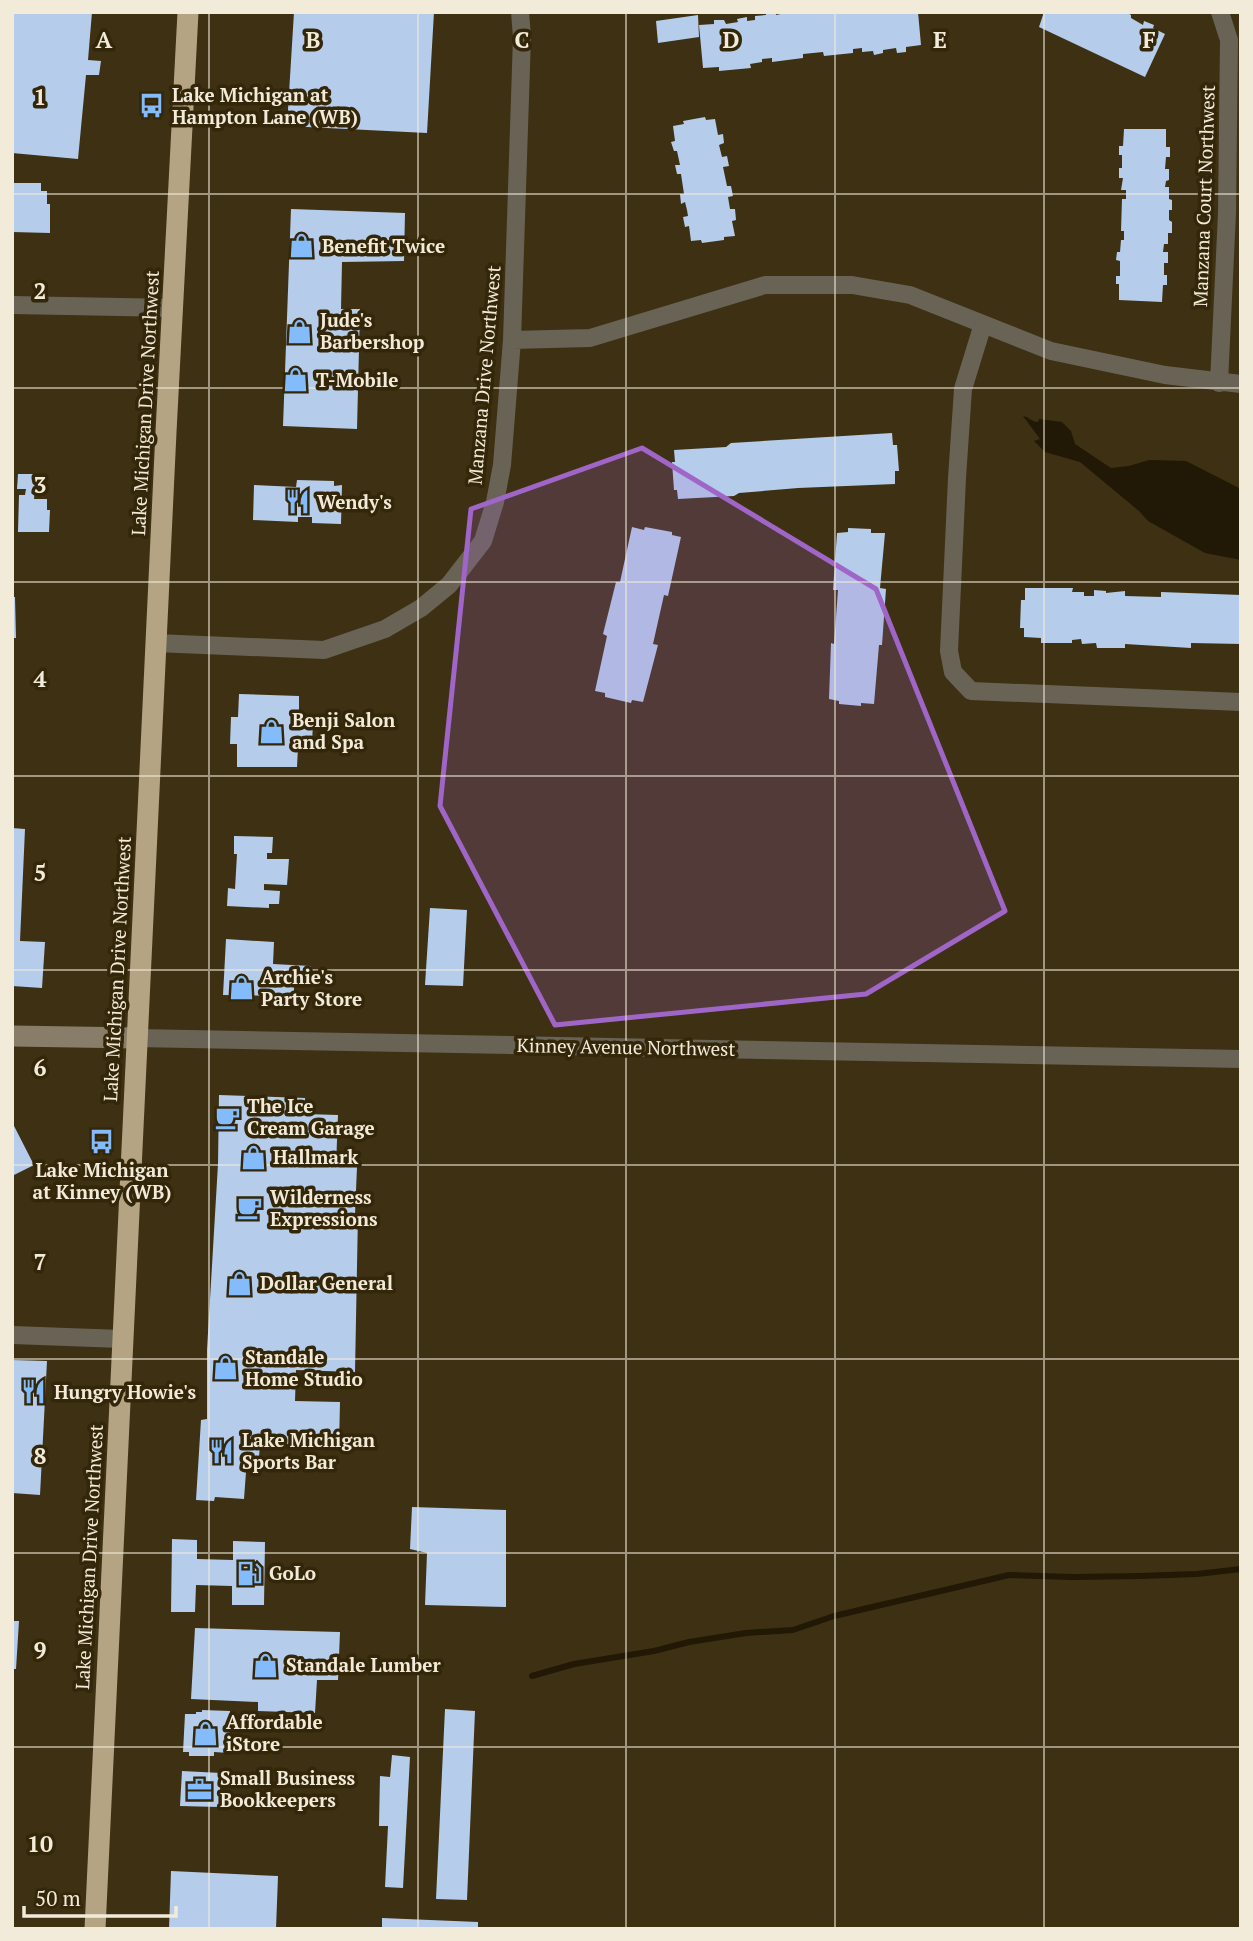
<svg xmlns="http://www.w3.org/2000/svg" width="1253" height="1941" font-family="'PT Serif',serif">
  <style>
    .water { fill: #211805 }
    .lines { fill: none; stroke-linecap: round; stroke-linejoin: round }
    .stream { stroke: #211805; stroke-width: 6 }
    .building { fill: #b5cdea }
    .street { stroke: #696356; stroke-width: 18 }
    .secondary { stroke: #887d69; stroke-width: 21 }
    .highway { stroke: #b4a484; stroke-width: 21 }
    .marked { fill: #9f65c7; fill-opacity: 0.2; stroke: #9f65c7; stroke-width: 5; stroke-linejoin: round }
    .grid { fill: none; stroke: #f3ebda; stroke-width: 2; stroke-opacity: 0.55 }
    .labels { text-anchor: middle; stroke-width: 7; stroke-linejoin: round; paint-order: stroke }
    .poi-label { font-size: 19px; font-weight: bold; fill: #f3ebda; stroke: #332609; text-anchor: start }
    .street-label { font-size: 19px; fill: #f3ebda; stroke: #332609 }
    .grid-label { font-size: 23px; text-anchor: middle; font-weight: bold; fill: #f3ebda; stroke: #332609; stroke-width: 7; stroke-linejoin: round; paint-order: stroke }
  </style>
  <rect width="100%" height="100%" fill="#3e3013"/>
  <path class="water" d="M1023,416c6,1 9,6 15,6l1,-3 23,3 9,9 4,13 36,24 18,-2 20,-6 37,1 55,28v71l-36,-7 -57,-32 -9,-10 -59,-49 -35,-10 -11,-11 6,-2z"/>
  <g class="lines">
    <path class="stream" d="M532,1676l42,-12 80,-13 35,-9 57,-9 47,-3 41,-14 175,-41 63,2 68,-1 57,-2 44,-5"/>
  </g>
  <path class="building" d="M12,12h80l-4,48 13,1 -2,14h-13l-8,84 -66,-6z
    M294,12h140l-7,121 -140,-7z
    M766,12h10v3l14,-3h128l3,33 -15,2v5l-9,1 -1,-5 -13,2v3l-9,2 -1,-4 -11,1v-4l-9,1v4l-29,3 -1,-4 -20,2v4l-31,4v-4l-10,1v3l-12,2 1,4 -32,3v-4l-16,1 -4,-43 15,-1v-4h10l2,4 12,-2 -1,-3 10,-2v4l8,-1v-4l11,-1z
    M1044,12h82l5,3v3l12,7 1,-4 10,4 -1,3 12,6 -20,43 -106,-50z
    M698,15l1,22 -41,6 -2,-22z
    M705,117l1,3 9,-1 3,16 5,-1 1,9 -5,2 3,12 5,-1 2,10 -6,1 4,19h4l2,10 -5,1 2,12h5l1,11 -4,1 3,15 -11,1v3l-22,3 -1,-3 -10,1 -2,-15 -4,1 -2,-10 5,-1 -1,-6 -2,-8 -4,2 -1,-10h4l-3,-20h-4l-2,-9h5l-3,-14h-3l-3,-9 4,-1 -2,-15 11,-2 -1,-3z
    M1124,129h42v18h4v10h-4l-1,12h4v11l-3,1 -1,6h4v12l3,1v10h-3v10l3,2v11h-4v11h-4l-1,8h5v11h-4v12h3v10h-4l-1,17 -43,-2v-16h-3v-8h4v-15l-4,-1 1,-8h3l1,-12h3v-9h-3l1,-32h4v-9h-5l2,-12h-4v-10h3v-13h-3v-9h4z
    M12,183h29v8h6v13h3v29l-38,-1z
    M291,209l114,4 -1,48 -62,1 -1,47h19l-3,120 -74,-3z
    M892,433l1,12h4l2,26h-4v13l-97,4 -59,5 -5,3 -56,3 -1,-9h-3l-2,-28h3l-1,-12 52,-3 5,-4z
    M18,474h22l-1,14h-4l-1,11h13v11h3l-1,22h-31l1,-37h6l1,-6h-9z
    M297,480l37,1v5l8,-1 -1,39 -29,-1v-6h-14v5l-45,-2 1,-35 42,2z
    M632,527l12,3 1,-3 27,5v3l9,2 -13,59 -4,-1 -11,49 5,1 -15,57 -11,-2 -1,3 -26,-6v-4l-10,-2 12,-55 -4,-2 13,-52h4z
    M848,528l23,1v4h14l-5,55 6,1 -4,56h-3l-5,59 -13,-1v3l-22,-2v-3l-10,-2 2,-56 3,1 4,-54h-5l4,-57 11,-1z
    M1025,588h48l-1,4h12v4h10v-6l12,1v2l19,-2v5l36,1v-5l80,3v49l-50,-1v5l-66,-4v4h-28l-1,-5 -14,1 -1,-5 -9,1v3h-31v-5l-17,-1v-9h-4l1,-28h4z
    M12,597h3l1,41h-4z
    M239,694l60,2v21l14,1 -1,29h-14l-1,20h-60v-23h-7l1,-27h7z
    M12,828l13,1 -5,112 25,1 -3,46 -30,-2z
    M234,836l39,1 -1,16h-5v6h22l-2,26 -23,-1v6l16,1 -1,13h-10v4l-42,-2 1,-18 7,1 2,-35h-3z
    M430,908l37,2 -4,76 -38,-1z
    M226,939l48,3 -1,22 38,2v20l-17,-1v11l-71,-1z
    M219,1095l86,3v16l33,1 -2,51 21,1 -2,47h3l-3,158 -59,-2 -1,31 45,1 -1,44 -79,-2 -1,13h-17l1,7h5v8h-2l-2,27 -29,-2 -1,4 -18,-1 5,-80 6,-1v-69l11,-186z
    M12,1122l22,43 -22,11z
    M12,1360l35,1 -7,134 -28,-2z
    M412,1507l94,3v97l-81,-2 2,-52 -17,-4z
    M172,1539l25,1v19l36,1v-19l32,1 -1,63h-32v-19l-36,-1 -1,27h-24z
    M12,1621h7l-3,48h-4z
    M195,1628l145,4 -2,48h-21l-2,33 -57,-2v-9l-67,-3z
    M445,1709l30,2 -8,189 -31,-1z
    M202,1710l28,1 -1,42 -15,-1v4h-25v-4h-6l2,-38h11v-2h6z
    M392,1755l18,2 -7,131 -18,-1 3,-61h-9l1,-50 10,1z
    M182,1771l39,2 -2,34 -39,-1z
    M171,1871l107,5 -2,53h-107z
    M382,1918l96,4v7h-96z"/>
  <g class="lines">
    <path class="street" d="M12,305l161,3
      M983,324l-20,65 -6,89 -8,173 4,21 18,19 270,11
      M512,340l78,-2 175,-53h87l58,10 141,56 114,24 76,9
      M1219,383l8,-170 2,-173 -9,-28
      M156,643l168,7 61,-21 36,-21 28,-23 34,-44 12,-39 7,-37 10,-125 10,-303 -2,-25
      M136,1038l1105,21
      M12,1335l110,4"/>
    <path class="secondary" d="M12,1036l124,2"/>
    <path class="highway" d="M95,1929l71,-1497 22,-420"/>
  </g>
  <path class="marked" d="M642,448l234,141 129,322 -139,83 -311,31 -115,-219 31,-297z"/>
  <path class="grid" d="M209,12v1917M418,12v1917M626,12v1917M835,12v1917M1044,12v1917M12,194h1229M12,388h1229M12,582h1229M12,776h1229M12,970h1229M12,1165h1229M12,1359h1229M12,1553h1229M12,1747h1229"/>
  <defs>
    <symbol id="bus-bare" viewBox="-9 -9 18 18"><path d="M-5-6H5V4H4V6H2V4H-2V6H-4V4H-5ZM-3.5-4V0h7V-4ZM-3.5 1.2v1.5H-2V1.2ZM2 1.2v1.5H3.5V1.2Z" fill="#84bcfb" stroke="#332609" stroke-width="2.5" paint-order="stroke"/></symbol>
    <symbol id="shop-bare" viewBox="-9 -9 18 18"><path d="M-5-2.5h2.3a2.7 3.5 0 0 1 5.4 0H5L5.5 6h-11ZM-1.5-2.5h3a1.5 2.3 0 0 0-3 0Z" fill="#84bcfb" stroke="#332609" stroke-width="2.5" paint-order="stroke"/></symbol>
    <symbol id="restaurant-bare" viewBox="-9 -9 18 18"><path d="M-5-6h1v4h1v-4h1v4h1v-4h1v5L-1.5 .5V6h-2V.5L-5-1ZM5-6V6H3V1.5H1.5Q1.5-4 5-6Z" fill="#84bcfb" stroke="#332609" stroke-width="2.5" paint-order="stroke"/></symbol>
    <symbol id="cafe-bare" viewBox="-9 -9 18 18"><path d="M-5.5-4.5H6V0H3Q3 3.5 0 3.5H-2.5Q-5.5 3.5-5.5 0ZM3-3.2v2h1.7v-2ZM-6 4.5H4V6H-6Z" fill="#84bcfb" stroke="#332609" stroke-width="2.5" paint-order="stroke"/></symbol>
    <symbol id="fuel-bare" viewBox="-9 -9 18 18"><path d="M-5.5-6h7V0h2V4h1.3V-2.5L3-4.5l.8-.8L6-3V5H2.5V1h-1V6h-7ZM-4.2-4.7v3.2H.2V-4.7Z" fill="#84bcfb" stroke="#332609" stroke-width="2.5" paint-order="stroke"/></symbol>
    <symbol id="office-bare" viewBox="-9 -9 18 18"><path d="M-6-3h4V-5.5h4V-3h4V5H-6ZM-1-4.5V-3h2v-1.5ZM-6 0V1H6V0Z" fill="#84bcfb" stroke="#332609" stroke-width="2.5" paint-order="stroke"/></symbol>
  </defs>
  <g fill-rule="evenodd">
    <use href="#bus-bare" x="134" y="88" width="35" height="35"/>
    <use href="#shop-bare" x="284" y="228" width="35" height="35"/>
    <use href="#shop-bare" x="282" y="314" width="35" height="35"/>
    <use href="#shop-bare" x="278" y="362" width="35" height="35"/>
    <use href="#restaurant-bare" x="280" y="484" width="35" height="35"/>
    <use href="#shop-bare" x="254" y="714" width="35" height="35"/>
    <use href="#shop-bare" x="224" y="970" width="35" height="35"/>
    <use href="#cafe-bare" x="210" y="1100" width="35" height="35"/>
    <use href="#bus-bare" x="84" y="1124" width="35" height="35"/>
    <use href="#shop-bare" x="236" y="1140" width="35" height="35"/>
    <use href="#cafe-bare" x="232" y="1190" width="35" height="35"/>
    <use href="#shop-bare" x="222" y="1266" width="35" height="35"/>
    <use href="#shop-bare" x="208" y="1350" width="35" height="35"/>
    <use href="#restaurant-bare" x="16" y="1374" width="35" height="35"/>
    <use href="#restaurant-bare" x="204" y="1434" width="35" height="35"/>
    <use href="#fuel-bare" x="232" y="1556" width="35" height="35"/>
    <use href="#shop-bare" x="248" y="1648" width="35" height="35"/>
    <use href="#shop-bare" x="188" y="1716" width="35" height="35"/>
    <use href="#office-bare" x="182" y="1772" width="35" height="35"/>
  </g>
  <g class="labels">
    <g class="poi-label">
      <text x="172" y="102">Lake Michigan at<tspan x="172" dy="22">Hampton Lane (WB)</tspan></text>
      <text x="322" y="253">Benefit Twice</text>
      <text x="320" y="327">Jude's<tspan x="320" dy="22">Barbershop</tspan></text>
      <text x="316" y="387">T-Mobile</text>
      <text x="317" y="509">Wendy's</text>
      <text x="292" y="727">Benji Salon<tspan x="292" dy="22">and Spa</tspan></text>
      <text x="261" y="984">Archie's<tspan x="261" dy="22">Party Store</tspan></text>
      <text x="247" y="1113">The Ice<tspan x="247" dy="22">Cream Garage</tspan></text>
      <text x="273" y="1164">Hallmark</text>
      <text x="102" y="1177" text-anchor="middle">Lake Michigan<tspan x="102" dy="22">at Kinney (WB)</tspan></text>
      <text x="270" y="1204">Wilderness<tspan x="270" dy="22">Expressions</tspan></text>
      <text x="260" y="1290">Dollar General</text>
      <text x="245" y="1364">Standale<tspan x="245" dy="22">Home Studio</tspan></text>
      <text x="54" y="1399">Hungry Howie's</text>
      <text x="242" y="1447">Lake Michigan<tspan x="242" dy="22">Sports Bar</tspan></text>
      <text x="269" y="1580">GoLo</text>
      <text x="286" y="1672">Standale Lumber</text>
      <text x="226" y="1729">Affordable<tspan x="226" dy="22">iStore</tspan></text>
      <text x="220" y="1785">Small Business<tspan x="220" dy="22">Bookkeepers</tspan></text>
    </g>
    <g class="street-label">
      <text transform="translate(1204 196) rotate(-88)" y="7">Manzana Court Northwest</text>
      <text transform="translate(484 375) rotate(-85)" y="7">Manzana Drive Northwest</text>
      <text transform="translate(145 403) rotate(-87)" y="7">Lake Michigan Drive Northwest</text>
      <text transform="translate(117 969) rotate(-87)" y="7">Lake Michigan Drive Northwest</text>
      <text transform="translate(626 1047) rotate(1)" y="7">Kinney Avenue Northwest</text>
      <text transform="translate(89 1557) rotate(-87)" y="7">Lake Michigan Drive Northwest</text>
    </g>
  </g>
  <g class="grid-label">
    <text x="104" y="48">A</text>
    <text x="313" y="48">B</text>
    <text x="522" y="48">C</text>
    <text x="731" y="48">D</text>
    <text x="940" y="48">E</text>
    <text x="1149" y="48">F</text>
    <text x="40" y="105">1</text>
    <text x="40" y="299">2</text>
    <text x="40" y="493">3</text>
    <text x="40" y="687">4</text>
    <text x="40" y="881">5</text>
    <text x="40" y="1076">6</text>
    <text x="40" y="1270">7</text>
    <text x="40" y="1464">8</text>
    <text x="40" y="1658">9</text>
    <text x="40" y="1852">10</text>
  </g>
  <rect width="1253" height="1941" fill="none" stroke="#f3ebda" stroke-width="28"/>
  <path d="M24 1906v10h152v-10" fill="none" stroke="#f3ebda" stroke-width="3.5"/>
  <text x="35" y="1906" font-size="21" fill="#f3ebda" stroke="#332609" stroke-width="5" paint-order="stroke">50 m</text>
</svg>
